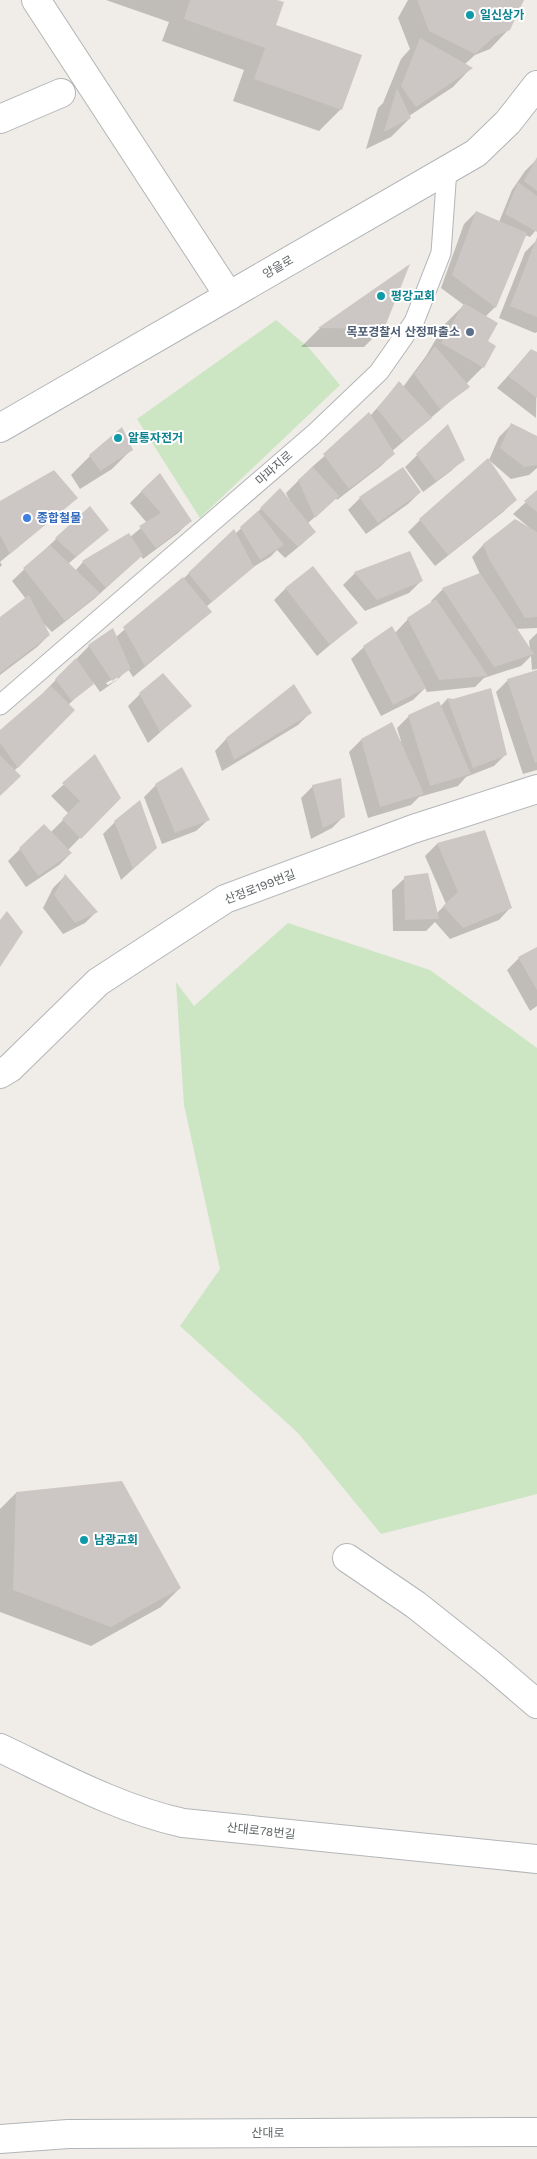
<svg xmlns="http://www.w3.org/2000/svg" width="537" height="2159" font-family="'Work Sans','Noto Sans KR',sans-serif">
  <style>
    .green { fill: #cce6c4 }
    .shadow { fill: #0003; fill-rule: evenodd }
    .building { fill: #ccc7c4 }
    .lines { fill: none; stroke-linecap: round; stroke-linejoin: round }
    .service-casing { stroke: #b2b6b8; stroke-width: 21 }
    .minor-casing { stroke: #b2b6b8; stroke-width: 30 }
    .tertiary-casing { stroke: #b2b6b8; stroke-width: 30 }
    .service { stroke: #fff; stroke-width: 19 }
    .minor { stroke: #fff; stroke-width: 28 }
    .tertiary { stroke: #fff; stroke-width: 28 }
    .culture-dot { fill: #0f9aa8; stroke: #fff; stroke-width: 2 }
    .service-dot { fill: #5c6f8a; stroke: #fff; stroke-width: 2 }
    .shop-dot { fill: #3f7fe0; stroke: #fff; stroke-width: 2 }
    .labels { text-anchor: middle; stroke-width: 4; stroke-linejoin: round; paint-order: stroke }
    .culture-label { font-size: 12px; font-weight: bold; fill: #0d838f; stroke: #fff; text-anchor: start }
    .street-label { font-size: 12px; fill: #5e6466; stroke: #fff }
    .service-label { font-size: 12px; font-weight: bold; fill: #4e5e75; stroke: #fff; text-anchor: end }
    .shop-label { font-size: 12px; font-weight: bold; fill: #366cbe; stroke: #fff; text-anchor: start }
  </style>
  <rect width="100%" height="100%" fill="#f0ece7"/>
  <path class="green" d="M276,320l33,28 31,37 -140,133 -63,-99z
    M288,923l142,47 107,78v446l-156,40 -83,-101 -118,-107 40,-57 -36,-164 -8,-123 18,24z"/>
  <path class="shadow" d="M106,0h168l1,25 66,84 -22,22 -86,-30 11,-31 -82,-29 7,-19z
    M408,0h114l-13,29 -19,20 -15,6 -10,9 6,4 -18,19 -44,29 1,2 -19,19 -25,12 12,-41 5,-5 18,-44 9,-10 -12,-31z
    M537,159v70l-7,8 -5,-2 -30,72 -10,10 1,24 -3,26 -17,17 2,2 -77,66 2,2 -12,12 -44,34 -1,-2 -29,26 7,8 -12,12 -17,14 -8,-8 -7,7 -20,12 -44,38 4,5 -12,11 -65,54 -5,-8 -11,11 -17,12 -7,-10 -25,23 6,5 -60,61 -14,24v-63l45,-39 -1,-1 45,-46 27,-9 67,-58 51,-48 1,3 45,-44 10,11 -4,-8 26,-26 58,-51 29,-33 4,4 23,-31 19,-32 19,-19 -23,-17 23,-64 12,-12 23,10 13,-32 13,-19zM118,676v3l-10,6 -2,-2z
    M537,240v92l-2,1 -36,-15 26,-66z
    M408,267l-25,61 -19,19h-63l18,-18z
    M531,350l6,4 -1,64 -39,-30z
    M511,425l26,12v31l-8,7 -18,4 -22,-19 10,-23z
    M447,426l16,33 -12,12 -28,21 -18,-25z
    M131,450l-19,19 -32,20 -9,-14 19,-19z
    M142,491l48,30 -12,12 -35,26 -2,-3 -47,43 -42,33 -11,-11 8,14 -12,12 -37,28v-57l26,-19 -14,-18 44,-42 51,-9 -39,34 7,7 8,-9 46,-27 1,2 17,-14 -17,-20z
    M420,492l-12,12 -42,30 -18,-24 12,-12z
    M537,492v136l-21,1 14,21 -1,-9 8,-8v36l-5,1 -1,-14 -10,10 -37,12 -9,9 -48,5 -2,-4 -12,12 -32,16 -30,-57 13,-12 28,-20 3,6 13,-14 24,-16 -1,-2 12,-12 37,-15 -8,-17 12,-13 47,-15 -18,-15z
    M76,498l-76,64 2,3 -2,2v-64z
    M515,500l-12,12 -68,54 -27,-34 12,-12z
    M409,552l12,29 -12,12 -44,18 -22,-26 12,-12z
    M286,588l70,35 -39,33 -43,-56z
    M537,671v99l-14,4 -27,-82 12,-12z
    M140,694l50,12 -42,37 -20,-37z
    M447,699l6,1 53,54 -12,12 -28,11 -8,9 -39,11 -8,8 -43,13 -19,-66 12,-12 30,-16 8,17h2l-4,-13 12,-12 31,-9z
    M310,713l-12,12 -76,46 -7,-20 12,-13z
    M95,756l24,42 -51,52 3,3 -12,12 -33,22 -18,-26 12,-12 31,-17 18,-18 -18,-18z
    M156,785l52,35 -12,11 -34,13 -18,-47z
    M313,786l31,30 -12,12 -21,11 -10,-41z
    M115,822l28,38 -22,20 -18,-46z
    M484,831l27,76 -12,13 -49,19 -15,-17 -9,9h-33l-1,-41 13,-12 32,35 9,-9 -21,-48 12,-12z
    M65,876l31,36 -11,11 -22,11 -20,-26 10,-20z
    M537,949v57l-7,5 -23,-41 12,-12z
    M16,1493l164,95 -19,19 -70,39 -91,-34v-103z"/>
  <path class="building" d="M190,0h87l7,2 -8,23 86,30 -20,55 -88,-31 11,-31 -81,-29z
    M417,0h107l-14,30 -15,6 -20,18 -46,-23z
    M420,38l53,30 -57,39 -15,-21z
    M397,88l14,30 -27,14z
    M537,157v34l-13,-10z
    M518,182l19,14v36l-32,-18z
    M476,211l51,22 -31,75 -44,-33z
    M537,237v80l-27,-11z
    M410,264l-26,65 -66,-1z
    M464,303l34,20 -10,18 8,5 -12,22 -43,-25z
    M435,346l35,41 -30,22 -26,-35z
    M531,349l6,3v46l-29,-22z
    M399,381l33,37 -29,23 -26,-32z
    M369,412l26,42 -46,35 -26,-35z
    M511,423l26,13v29l-13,2 -24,-19z
    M448,424l17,36 -29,21 -20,-27z
    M122,427l11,23 -33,21 -11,-16z
    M488,458l29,42 -69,55 -29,-36z
    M313,467l26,29 -24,22 -17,-38z
    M403,467l18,25 -43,31 -19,-26z
    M54,470l24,28 -68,56 -10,-19v-34z
    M160,473l32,48 -36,27 -17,-22 22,-13 -20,-22z
    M280,488l36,44 -18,15 -38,-39z
    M537,490v22l-13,-11z
    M90,506l19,24 -33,27 -21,-19z
    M258,511l26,34 -24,15 -20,-33z
    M515,519l22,13v85l-12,1 -36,-59 -6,-15z
    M234,529l20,38 -42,35 -24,-29z
    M129,533l14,22 -37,33 -24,-27z
    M50,545l50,48 -35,28 -42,-53z
    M410,551l13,30 -46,19 -23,-28z
    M313,566l45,57 -28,22 -45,-57z
    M480,573l54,81 -40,13 -52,-79z
    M183,577l29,35 -67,54 -22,-39z
    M29,595l21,40 -50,38v-56z
    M436,599l52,77 -49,4 -32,-62z
    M392,626l34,62 -33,17 -30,-59z
    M113,628l18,41 -19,12 -24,-36z
    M76,658l18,26 -22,17 -17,-22z
    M537,670v92l-2,1 -28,-84z
    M163,673l29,33 -32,26 -21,-39z
    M294,684l18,29 -78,47 -8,-22z
    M51,686l24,24 -57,58 -18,-25v-13z
    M491,688l16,67 -34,13 -26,-70 6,1z
    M439,701l32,73 -41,12 -22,-71z
    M392,722l32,72 -44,13 -19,-68z
    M95,754l26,44 -40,41 -19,-20 18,-18 -18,-18z
    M0,755l21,21 -21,20z
    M182,767l28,53 -35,13 -20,-49z
    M341,778l4,39 -22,11 -11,-43z
    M140,800l17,48 -24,21 -19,-48z
    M44,824l28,29 -34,23 -19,-28z
    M485,830l27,78 -49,20 -20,-22 15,-14 -21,-49z
    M428,873l11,46 -34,1 -1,-44z
    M65,874l33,38 -23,11 -21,-28z
    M7,911l16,21 -23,35v-47z
    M537,947v43l-19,-33z
    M122,1481l59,107 -70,39 -98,-37 3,-98z"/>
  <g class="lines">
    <defs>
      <path id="service" d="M0,705l314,-271 65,-62 35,-50 27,-69 6,-84"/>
      <path id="minor" d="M36,0l193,296
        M0,119l61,-26
        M0,1074l10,-6 88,-86 127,-83 188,-70 124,-40
        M347,1558l69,47 73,58 48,41
        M0,1748c59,28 119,61 183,75l354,36
        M0,2139l68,-5 469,-2"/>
      <path id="tertiary" d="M0,428l476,-275 32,-31 29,-37"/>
    </defs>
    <use href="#service" class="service-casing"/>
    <use href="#minor" class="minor-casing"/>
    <use href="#tertiary" class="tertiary-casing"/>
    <use href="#service" class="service"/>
    <use href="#minor" class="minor"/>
    <use href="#tertiary" class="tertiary"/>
  </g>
  <g class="culture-dot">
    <circle cx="470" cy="15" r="5"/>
    <circle cx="381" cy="296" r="5"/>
    <circle cx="118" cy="438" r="5"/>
    <circle cx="84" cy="1540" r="5"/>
  </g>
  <circle class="service-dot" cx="470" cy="332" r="5"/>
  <circle class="shop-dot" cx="27" cy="518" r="5"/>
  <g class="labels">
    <g class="culture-label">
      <text x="480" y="19">일신상가</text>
      <text x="391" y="300">평강교회</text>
      <text x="128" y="442">알통자전거</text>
      <text x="94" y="1544">남광교회</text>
    </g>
    <g class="street-label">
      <text transform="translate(278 267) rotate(-30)" y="4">양을로</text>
      <text transform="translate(274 468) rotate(-41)" y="4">마파지로</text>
      <text transform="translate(260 887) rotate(-21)" y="4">산정로199번길</text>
      <text transform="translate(261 1831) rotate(6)" y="4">산대로78번길</text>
      <text x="268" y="2137">산대로</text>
    </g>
    <g class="service-label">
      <text x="460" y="336">목포경찰서 산정파출소</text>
    </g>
    <g class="shop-label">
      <text x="37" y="522">종합철물</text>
    </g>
  </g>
</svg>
